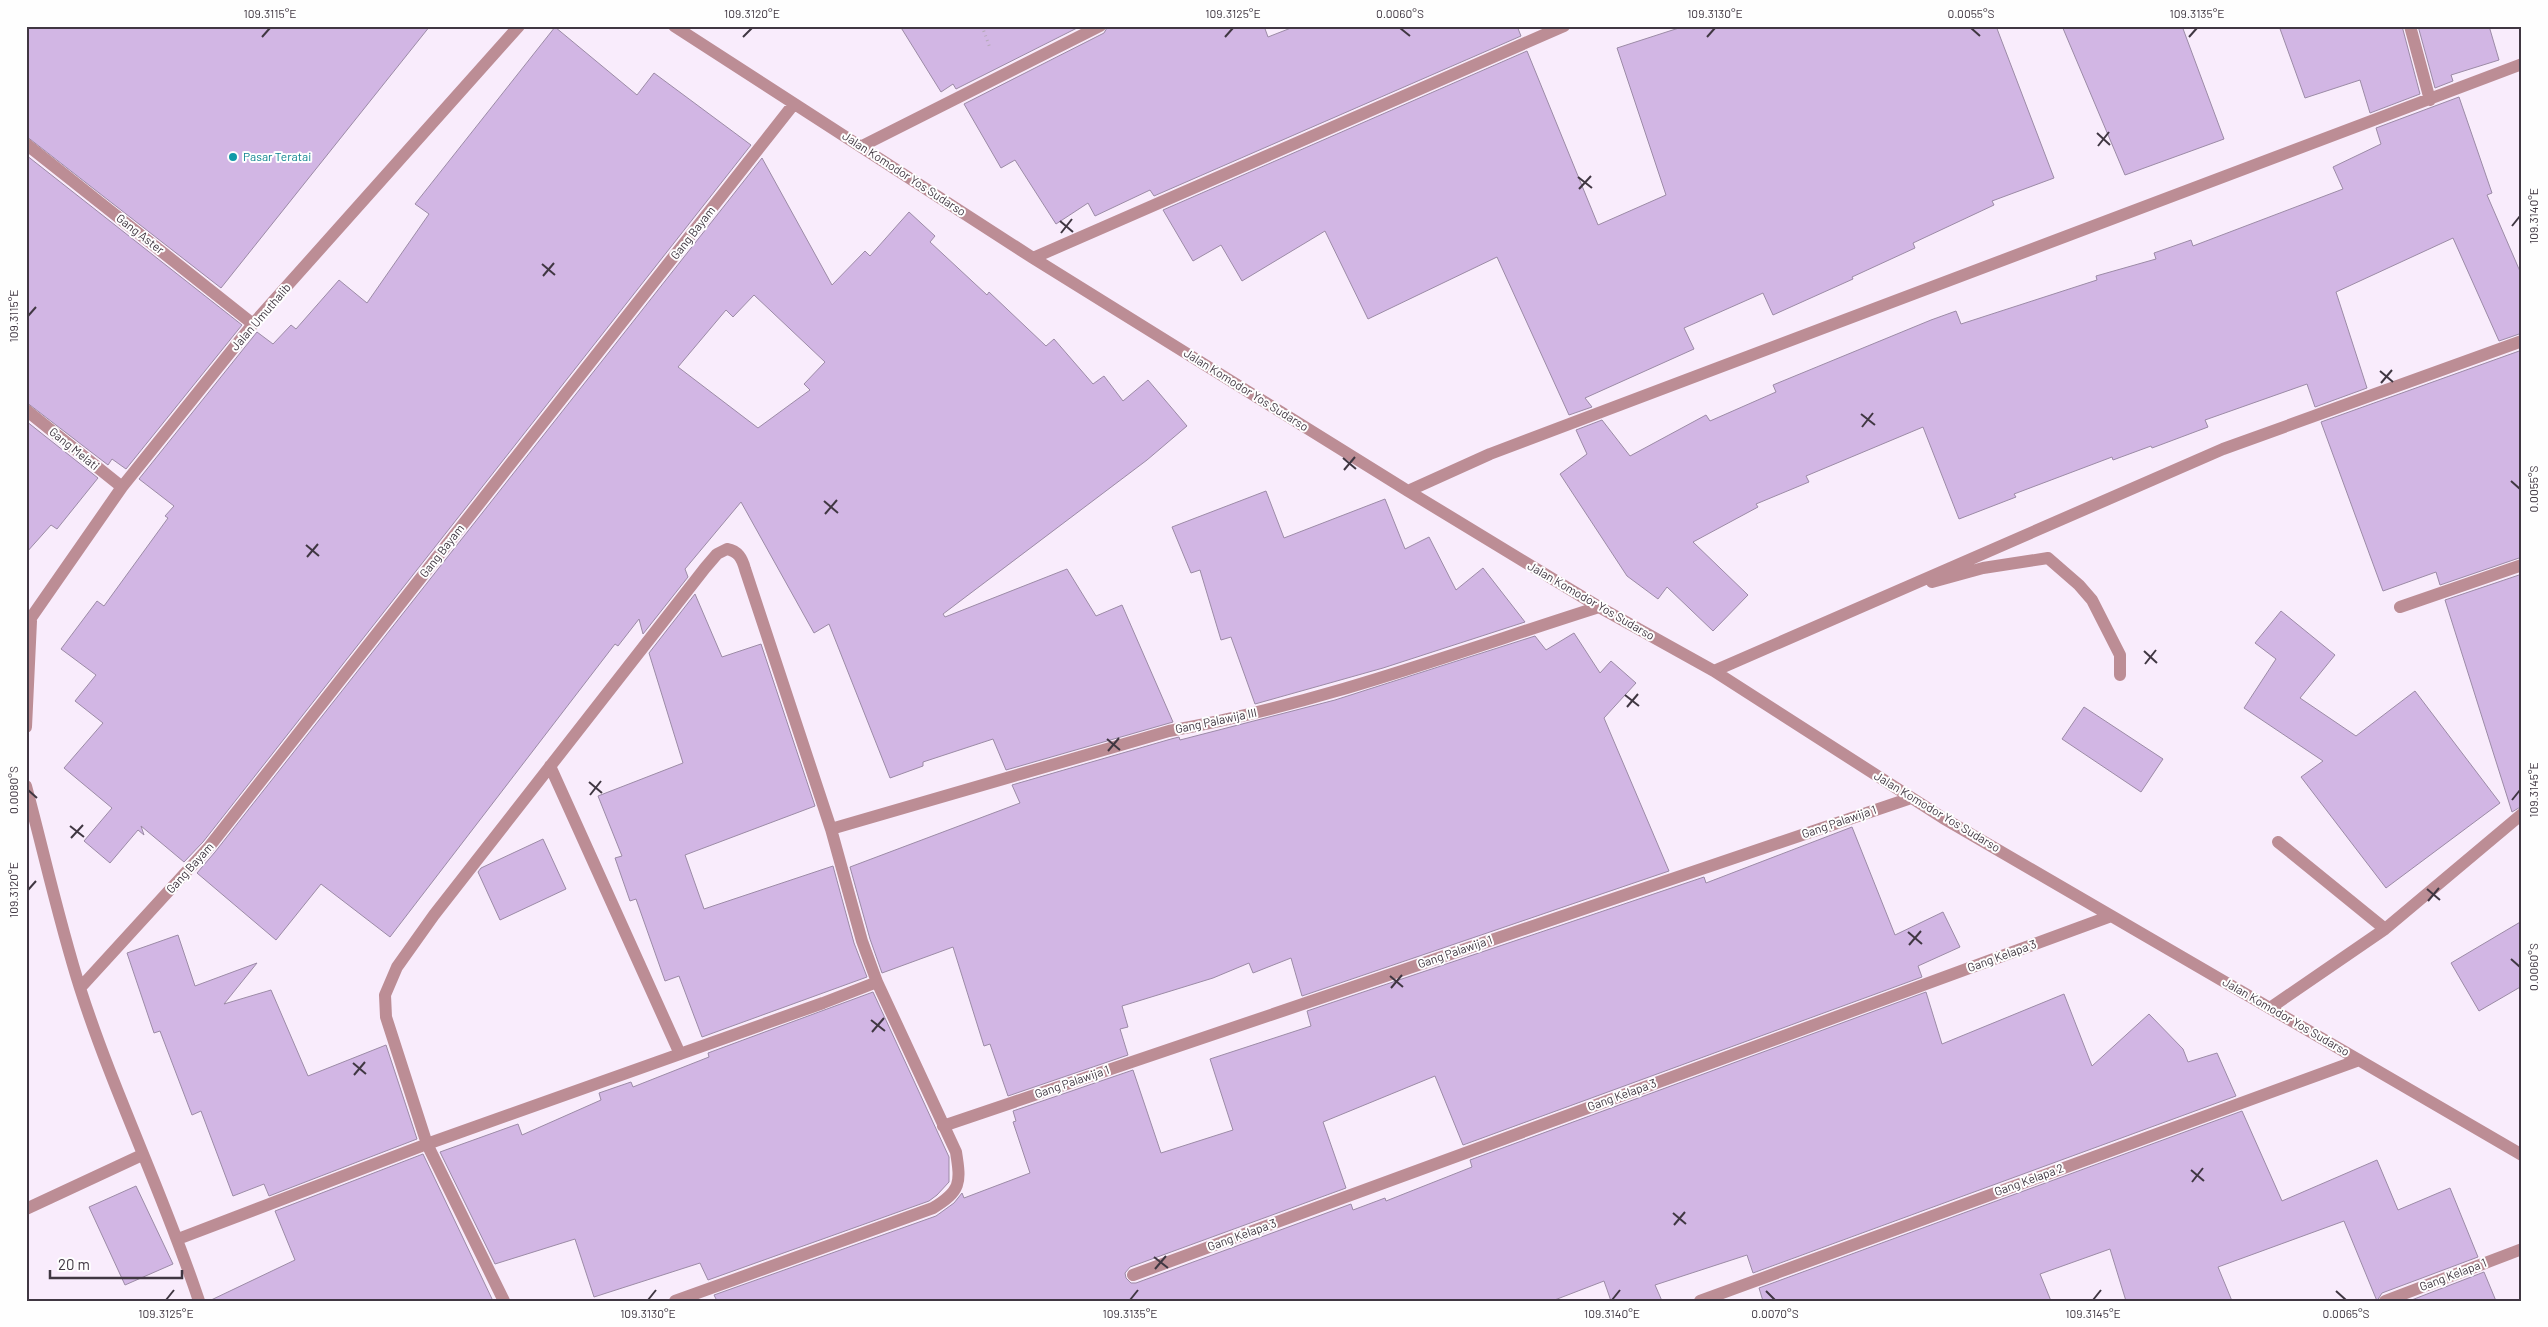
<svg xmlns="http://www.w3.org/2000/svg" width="2548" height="1327" font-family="Barlow,sans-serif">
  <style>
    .building { fill: #d2b6e4; stroke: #9c8ba6; fill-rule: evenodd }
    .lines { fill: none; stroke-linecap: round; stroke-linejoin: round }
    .path { stroke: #b6aab9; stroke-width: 3; stroke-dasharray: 1 4; stroke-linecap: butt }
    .minor { stroke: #bc8d95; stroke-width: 12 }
    .ticks { fill: none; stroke: #403742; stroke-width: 2 }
    .culture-dot { fill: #0f9aa8; stroke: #fefefe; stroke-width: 2 }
    .labels { text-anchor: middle; stroke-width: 4; stroke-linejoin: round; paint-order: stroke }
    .culture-label { font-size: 12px; fill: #0d838f; stroke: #fefefe; text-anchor: start }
    .street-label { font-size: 12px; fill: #403742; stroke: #fefefe }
    .neatline { fill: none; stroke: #403742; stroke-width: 2 }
    .ticks-label { font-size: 12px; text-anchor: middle; fill: #403742 }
  </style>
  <rect width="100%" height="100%" fill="#f9ecfc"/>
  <path class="building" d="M26,26h404l-209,262 -195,-152z
    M900,26h181l-125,63 -3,-5 -12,8z
    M1108,26h156l4,11 28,-11h221l4,10 -367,160 -4,-6 -55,26 -7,-13 -32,21 -41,-64 -14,8 -37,-64 140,-71z
    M1685,26h311l58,152 -62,23 2,4 -81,38 2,5 -63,29 1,2 -80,36 -10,-22 -79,35 10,21 -109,49 7,9 -23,8 -72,-158 -129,62 -43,-88 -83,50 -21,-36 -28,16 -30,-51 364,-159 71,174 68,-30 -49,-147z
    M2062,26h120l42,113 -99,36z
    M2279,26h123l18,68 -50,19 -10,-33 -55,18z
    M2418,26h71l10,34 -48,15 2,6 -18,7z
    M555,27l82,68 17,-22 97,72 -548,697 -19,20 -43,-36 3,9 -6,-5 -28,33 -26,-22 28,-33 -48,-40 39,-45 -28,-22 21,-26 -35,-26 36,-48 7,5 64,-88 -3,-2 9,-10 -35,-27 118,-147 16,12 18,-19 5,4 43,-49 28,23 62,-89 -14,-10z
    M2459,97l33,96 -5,2 35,81v57l-23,8 -46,-103 -117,54 31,96 -52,19 -8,-23 -102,36 3,7 -56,21 -1,-2 -38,14 -1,-3 -98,37 2,3 -57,22 -36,-92 -117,49 3,6 -53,22 2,3 -65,35 55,53 -35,36 -46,-44 -9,12 -31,-23 -67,-102 27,-20 -11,-24 26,-10 28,36 76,-41 4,6 66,-29 -3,-7 158,-65 25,-9 5,13 136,-44 -1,-4 60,-17 -2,-6 37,-13 2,6 150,-57 -10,-22 48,-23 -5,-16z
    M26,155l216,170 -116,144 -14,-10 -4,6 -82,-63z
    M762,158l70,127 33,-34 5,5 39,-44 26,24 -5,6 57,53 2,-3 57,54 8,-7 39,45 11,-8 19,25 25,-21 39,46 -40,34 -204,154 2,3 122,-48 29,47 26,-11 51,117 -167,48 -13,-31 -70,23v4l-33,12 -61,-154 -15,9 -73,-131 -56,67 3,8 -45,57 -4,-15 -21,27 -3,-2 -225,293 -69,-53 -45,56 -79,-67 18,-21zM754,295l71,67 -21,22 6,6 -52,38 -80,-61 48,-57 7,7z
    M2522,350v207l-82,28 -4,-13 -53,19 -62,-169z
    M26,421l72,57 -41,51 -6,-4 -25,28z
    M1266,491l18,47 101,-39 20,50 24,-12 27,53 27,-22 42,54 -142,46 -128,36 -24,-67 -10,3 -21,-70 -9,3 -19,-46z
    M2522,574v232l-10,6 -67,-212z
    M695,594l27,63 39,-13 54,162 -130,49 19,54 129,-43 21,77 13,34 -165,60 -23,-61 -14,5 -29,-82 -6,2 -15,-43 7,-2 -24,-60 85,-33 -34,-110z
    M2281,611l54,44 -35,43 56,38 59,-45 85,112 -114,85 -85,-111 22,-16 -79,-53 32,-49 -21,-16z
    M1574,633l26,40 11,-12 25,22 -32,35 65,153 -367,125 -11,-38 -38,15 -4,-10 -36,15 -91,28 6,21 -8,2 8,26 -120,41 -18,-52 -6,2 -31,-99 -71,26 -12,-34 -20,-72 170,-64 -8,-18 159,-46 8,-2 1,3 155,-40 200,-64 11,14z
    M2084,707l79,52 -22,33 -79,-53z
    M1852,827l43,108 48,-23 17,35 -42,19 4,11 -459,168 -28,-69 -112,46 23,66 -216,79 -5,6 1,5 5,5h5l215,-79 2,6 32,-12 1,3 86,-34 -2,-7 456,-168 16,52 122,-50 28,72 57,-52 34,35 5,13 29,-9 19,43 -483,177 -6,-18 -92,30 7,16h-51l-7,-20 -52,20h-835l-3,-6 222,-79 18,-13 8,-10 2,5 66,-25 -17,-51 3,-1 -3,-10 120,-41 28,83 72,-23 -23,-71 101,-33 -4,-15 397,-134 2,6z
    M543,839l23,50 -66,31 -22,-48 3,-4z
    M2522,921v65l-43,25 -28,-48z
    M178,935l17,51 62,-23 -33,41 47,-14 37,86 78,-31 31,94 -148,57 -5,-12 -31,12 -32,-85 -9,4 -32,-84 -6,2 -27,-80z
    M873,992l76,165v25l-12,13 -8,6 -221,79 -8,-17 -106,34 -19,-58 -80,25 -55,-112 78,-28 4,11 79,-35 -2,-7 32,-11 2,5 76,-30 -1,-4z
    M2242,1111l40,90 95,-41 21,50 52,-22 28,69 -96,36 -5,8 -33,-80 -126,46 14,34h-106l-16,-52 -70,25 11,27h-288l-4,-13z
    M423,1154l70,147h-284l86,-41 -20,-49z
    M136,1186l37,78 -48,21 -36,-78z
    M2484,1272l12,29h-87z"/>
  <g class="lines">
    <path class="path" d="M982,26l8,22"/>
    <path class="minor" d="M674,26l359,232 375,233 191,116 115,64 229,147 579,337
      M2410,26l20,74
      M26,144l227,180
      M862,146l238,-120
      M1033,258l531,-232
      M26,410l96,77
      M1408,491l82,-37 1032,-390
      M1932,582l51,-14 65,-10 31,27 13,15 28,55v20
      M2400,607l122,-42
      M26,625l96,-138 131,-163 266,-298
      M1714,671l509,-222 299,-108
      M26,727l5,-106
      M550,766l130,288
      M26,786c18,67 33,136 54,202 34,106 84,207 119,313
      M831,829l338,-98c147,-26 288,-79 430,-124
      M2278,842l107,87
      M80,988l129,-141 584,-742
      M2270,1008l115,-79 137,-115
      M943,1126l968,-328
      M26,1209l116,-54
      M178,1239l249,-95 396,-141 54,-21 -15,-41 -31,-112 -86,-260c-3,-11 -7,-18 -18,-20l-10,5 -12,14 -271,347 -37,52 -12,28 1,22 41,127 77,157
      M1133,1275l978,-359
      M675,1301l258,-93c28,-17 28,-25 23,-56l-79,-170
      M1700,1301l659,-241
      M2385,1301l137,-52"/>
  </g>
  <path class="ticks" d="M1400,28l10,8M1971,28l9,8M262,37l8,-9M743,37l9,-9M1225,37l8,-9M1707,37l8,-9M2189,37l8,-9M2097,133l13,12M2098,146l11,-14M1578,177l14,11M1579,189l12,-13M1060,221l13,11M2512,226l8,-10M1061,233l11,-14M542,264l13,11M543,276l11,-13M28,316l8,-9M2380,371l13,11M2381,383l11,-13M1861,414l14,11M1862,427l11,-14M1343,458l13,11M1344,470l11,-13M2511,481l9,8M824,501l14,12M825,514l12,-14M306,545l13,11M307,557l11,-13M2144,651l13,12M2145,664l11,-14M1625,695l14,11M1627,707l11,-13M1107,739l13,11M1108,751l11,-13M589,782l13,11M28,790l9,8M590,795l11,-14M2512,800l8,-10M70,826l14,11M71,838l12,-13M2427,889l13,11M28,890l8,-9M2428,901l11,-13M1908,932l14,12M1909,945l12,-14M2511,959l9,8M1390,976l13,11M1391,988l11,-13M871,1020l14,11M872,1032l12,-14M353,1063l13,11M354,1075l11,-13M2191,1170l13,11M2192,1182l11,-14M1673,1213l13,11M1674,1225l11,-13M1154,1257l14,11M1155,1269l11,-13M1766,1291l9,9M2336,1291l10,9M166,1300l8,-10M648,1300l8,-10M1130,1300l8,-10M1612,1300l8,-10M2093,1300l8,-10"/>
  <circle class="culture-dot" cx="233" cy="157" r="5"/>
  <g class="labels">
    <g class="culture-label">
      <text x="243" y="161">Pasar Teratai</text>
    </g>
    <g class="street-label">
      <text transform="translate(904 174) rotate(33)" y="4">Jalan Komodor Yos Sudarso</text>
      <text transform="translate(693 233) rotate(-52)" y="4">Gang Bayam</text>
      <text transform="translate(140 234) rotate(38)" y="4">Gang Aster</text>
      <text transform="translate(261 317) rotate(-49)" y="4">Jalan Umuthalib</text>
      <text transform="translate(1246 390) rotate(32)" y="4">Jalan Komodor Yos Sudarso</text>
      <text transform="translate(74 449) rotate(39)" y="4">Gang Melati</text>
      <text transform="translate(442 551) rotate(-52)" y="4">Gang Bayam</text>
      <text transform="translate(1591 601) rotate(30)" y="4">Jalan Komodor Yos Sudarso</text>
      <text transform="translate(1216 721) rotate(-12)" y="4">Gang Palawija III</text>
      <text transform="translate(1937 812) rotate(31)" y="4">Jalan Komodor Yos Sudarso</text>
      <text transform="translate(1839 822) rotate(-19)" y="4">Gang Palawija 1</text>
      <text transform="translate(190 868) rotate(-48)" y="4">Gang Bayam</text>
      <text transform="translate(1455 952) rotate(-19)" y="4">Gang Palawija 1</text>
      <text transform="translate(2002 956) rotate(-20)" y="4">Gang Kelapa 3</text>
      <text transform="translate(2286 1017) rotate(30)" y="4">Jalan Komodor Yos Sudarso</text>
      <text transform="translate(1072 1082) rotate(-19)" y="4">Gang Palawija 1</text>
      <text transform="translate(1622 1095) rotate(-20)" y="4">Gang Kelapa 3</text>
      <text transform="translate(2029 1180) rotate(-20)" y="4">Gang Kelapa 2</text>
      <text transform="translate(1242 1235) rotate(-20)" y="4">Gang Kelapa 3</text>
      <text transform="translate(2453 1275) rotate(-21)" y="4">Gang Kelapa 1</text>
    </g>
  </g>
  <rect width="2548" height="1327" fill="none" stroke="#fefefe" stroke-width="55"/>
  <path d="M50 1270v8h132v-8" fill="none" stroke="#403742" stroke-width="2.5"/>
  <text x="58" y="1270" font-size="15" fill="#403742" stroke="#fefefe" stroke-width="4" paint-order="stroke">20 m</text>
  <rect x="28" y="28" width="2492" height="1272" class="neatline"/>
  <g class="ticks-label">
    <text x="270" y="18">109.3115°E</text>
    <text x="752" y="18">109.3120°E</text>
    <text x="1233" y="18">109.3125°E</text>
    <text x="1400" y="18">0.0060°S</text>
    <text x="1715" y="18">109.3130°E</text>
    <text x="1971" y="18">0.0055°S</text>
    <text x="2197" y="18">109.3135°E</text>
    <text transform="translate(2534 216) rotate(-90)" y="4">109.3140°E</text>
    <text transform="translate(14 316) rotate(-90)" y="4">109.3115°E</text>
    <text transform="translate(2534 489) rotate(-90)" y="4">0.0055°S</text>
    <text transform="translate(14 790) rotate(-90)" y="4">0.0080°S</text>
    <text transform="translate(2534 790) rotate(-90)" y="4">109.3145°E</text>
    <text transform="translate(14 890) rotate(-90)" y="4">109.3120°E</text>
    <text transform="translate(2534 967) rotate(-90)" y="4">0.0060°S</text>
    <text x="166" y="1318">109.3125°E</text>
    <text x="648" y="1318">109.3130°E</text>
    <text x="1130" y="1318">109.3135°E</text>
    <text x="1612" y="1318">109.3140°E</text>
    <text x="1775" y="1318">0.0070°S</text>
    <text x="2093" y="1318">109.3145°E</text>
    <text x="2346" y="1318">0.0065°S</text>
  </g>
</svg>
